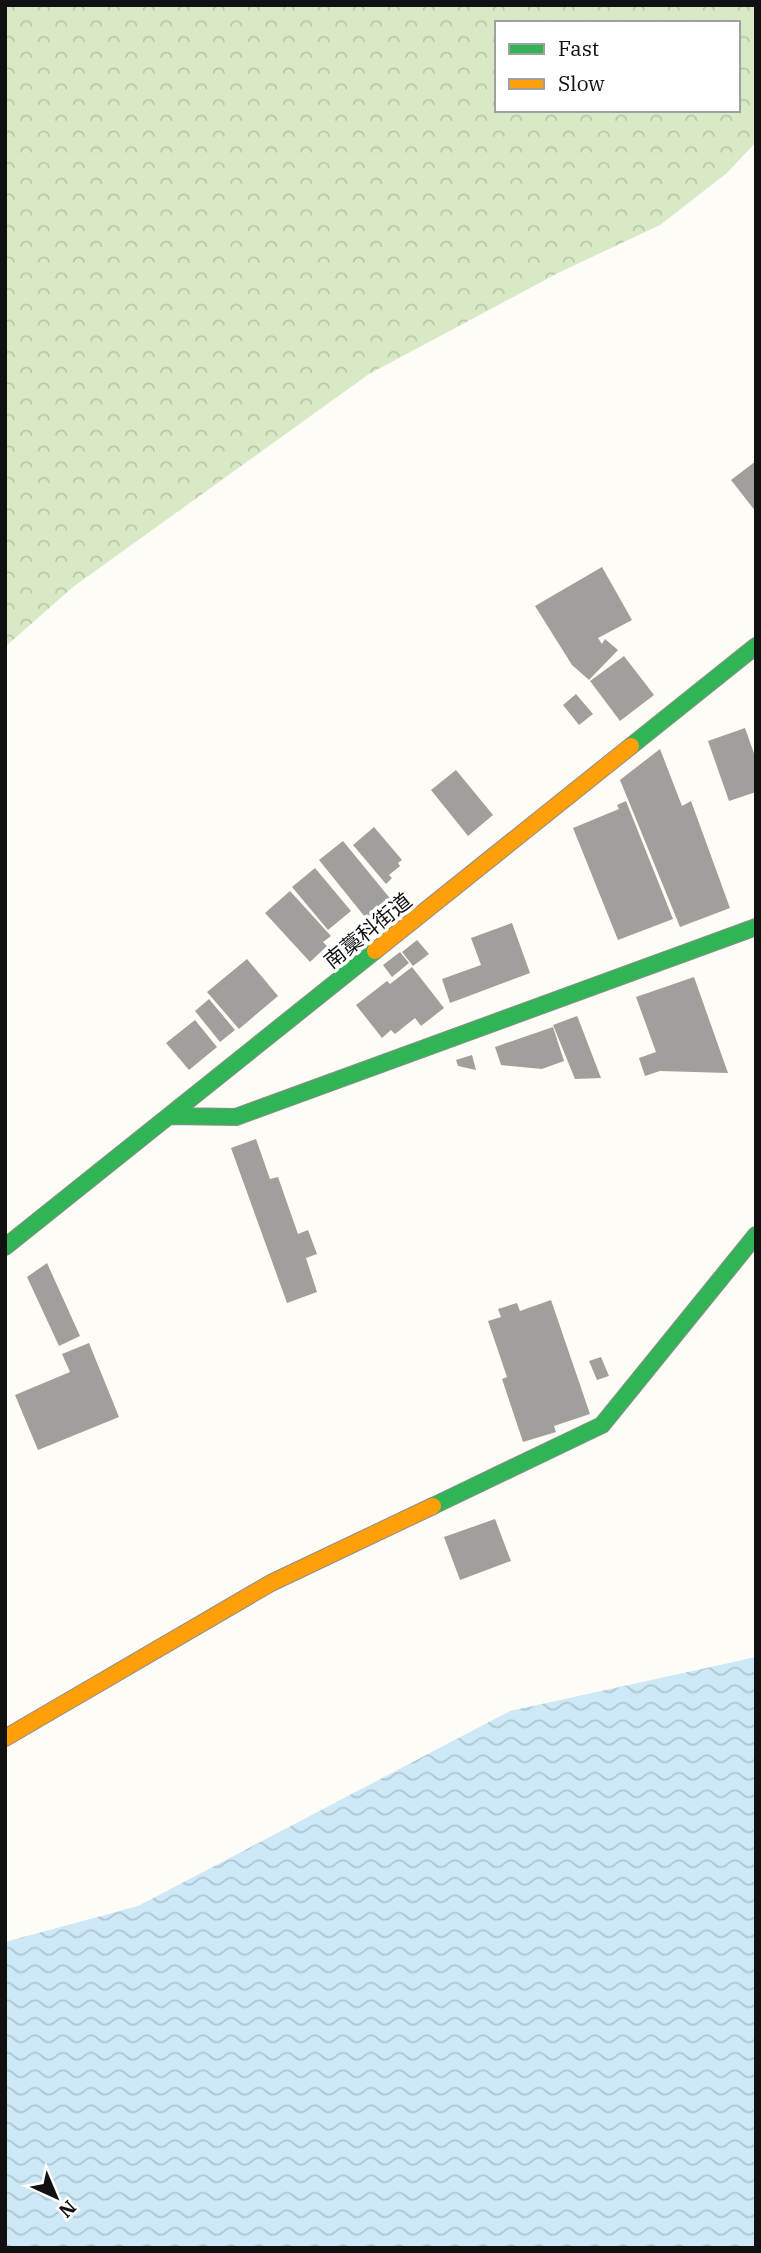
<svg xmlns="http://www.w3.org/2000/svg" width="761" height="2253" font-family="'IBM Plex Serif','Noto Sans JP',serif">
  <style>
    .forest { fill: url(#forest-crowns); fill-rule: evenodd }
    .water { fill: url(#water-waves) }
    .building { fill: #a19f9c }
    .lines { fill: none; stroke-linecap: round; stroke-linejoin: round }
    .fast-casing { stroke: #8e8d8b; stroke-width: 18 }
    .slow-casing { stroke: #8e8d8b; stroke-width: 18 }
    .fast { stroke: #30b455; stroke-width: 16 }
    .slow { stroke: #ff9f0a; stroke-width: 16 }
    .labels { text-anchor: middle; stroke-width: 7; stroke-linejoin: round; paint-order: stroke }
    .street-label { font-size: 21px; fill: #111; stroke: #fff }
  </style>
  <defs>
    <pattern id="forest-crowns" width="20" height="18" patternUnits="userSpaceOnUse" patternTransform="scale(1.75)"><rect width="20" height="18" fill="#d8eac5"/><path d="M2 6a3 3 0 1 1 6 0M12 15a3 3 0 1 1 6 0" fill="none" stroke="#b8c8a8"/></pattern>
    <pattern id="water-waves" width="16" height="10" patternUnits="userSpaceOnUse" patternTransform="scale(1.75)"><rect width="16" height="10" fill="#cde8f7"/><path d="M0 5q4-4 8 0t8 0" fill="none" stroke="#afc6d3"/></pattern>
  </defs>
  <rect width="100%" height="100%" fill="#fdfcf7"/>
  <path class="forest" d="M5,5h751v137l-29,31 -67,52 -102,48 -189,101 -296,213 -68,60zM497,23h241v87h-241z"/>
  <path class="water" d="M756,1657v591h-751v-306l133,-36 372,-195z"/>
  <path class="building" d="M756,461v51l-25,-32z
    M602,567l30,53 -34,18 4,6 3,-5 13,11 -29,30 -17,-15 -37,-59z
    M624,656l30,39 -34,26 -30,-40z
    M576,694l17,20 -14,11 -16,-20z
    M745,728l11,31v33l-27,9 -21,-60z
    M660,749l22,57 9,-5 39,107 -50,19 -60,-147z
    M456,770l37,45 -25,21 -37,-46z
    M626,801l47,118 -55,21 -45,-112 46,-19 -2,-4z
    M374,827l28,33 -4,3 2,3 -11,9 3,3 -6,6 -33,-39z
    M343,841l50,61 -24,20 -50,-62z
    M315,868l36,43 -23,19 -36,-43z
    M290,891l41,45 -8,6 4,4 -17,16 -45,-49z
    M512,923l18,50 -80,30 -8,-24 39,-14 -10,-27z
    M417,940l12,14 -16,12 -11,-14z
    M400,952l9,11 -17,14 -9,-12z
    M247,959l31,37 -39,33 -32,-37z
    M412,967l32,41 -23,18 -6,-8 -20,16 -4,-4 -9,8 -26,-33 31,-24 3,3z
    M694,977l34,96 -68,-2 -15,5 -6,-18 17,-6 -20,-55z
    M209,999l26,31 -15,12 -25,-31z
    M577,1016l1,2 23,60 -26,1 -22,-54z
    M195,1020l22,27 -28,23 -23,-27z
    M553,1027l11,34 -22,8 -41,-4 -6,-18z
    M472,1055l4,15 -18,-4 -2,-6z
    M256,1139l14,40 8,-2 20,57 10,-4 9,24 -11,4 11,34 -30,11 -56,-155z
    M47,1263l33,73 -21,10 -32,-69z
    M551,1300l39,114 -36,12 2,6 -33,10 -21,-63 5,-2 -19,-56 13,-4 -3,-8 19,-6 3,8z
    M89,1343l30,74 -81,33 -23,-55 55,-23 -8,-18z
    M601,1357l8,19 -12,4 -8,-19z
    M495,1519l16,42 -51,19 -16,-43z"/>
  <g class="lines">
    <defs>
      <path id="fast" d="M631,746l125,-100
        M170,1116l66,1 520,-190
        M5,1247l370,-296
        M433,1506l169,-81 154,-190"/>
      <path id="slow" d="M375,951l256,-205
        M5,1738l266,-155 162,-77"/>
    </defs>
    <use href="#fast" class="fast-casing"/>
    <use href="#slow" class="slow-casing"/>
    <use href="#fast" class="fast"/>
    <use href="#slow" class="slow"/>
  </g>
  <g class="labels">
    <g class="street-label">
      <text transform="translate(368 931) rotate(-39)" y="7">南藁科街道</text>
    </g>
  </g>
  <rect width="761" height="2253" fill="none" stroke="#111111" stroke-width="14"/>
  <rect x="495" y="21" width="245" height="91" fill="#ffffff" stroke="#a0a0a0" stroke-width="2"/>
  <rect x="509" y="44" width="35" height="10" fill="#30b455" stroke="#a0a0a0" stroke-width="2"/>
  <text x="558" y="56" font-size="21" fill="#111111">Fast</text>
  <rect x="509" y="79" width="35" height="10" fill="#ff9f0a" stroke="#a0a0a0" stroke-width="2"/>
  <text x="558" y="91" font-size="21" fill="#111111">Slow</text>
  <g transform="translate(56 2197) rotate(136)" stroke="#ffffff" stroke-width="5" paint-order="stroke">
  <path d="M0-5L12 26L0 18L-12 26Z" fill="#111111"/>
  <text y="-10" font-size="19" font-weight="bold" text-anchor="middle" fill="#111111">N</text>
  </g>
</svg>
